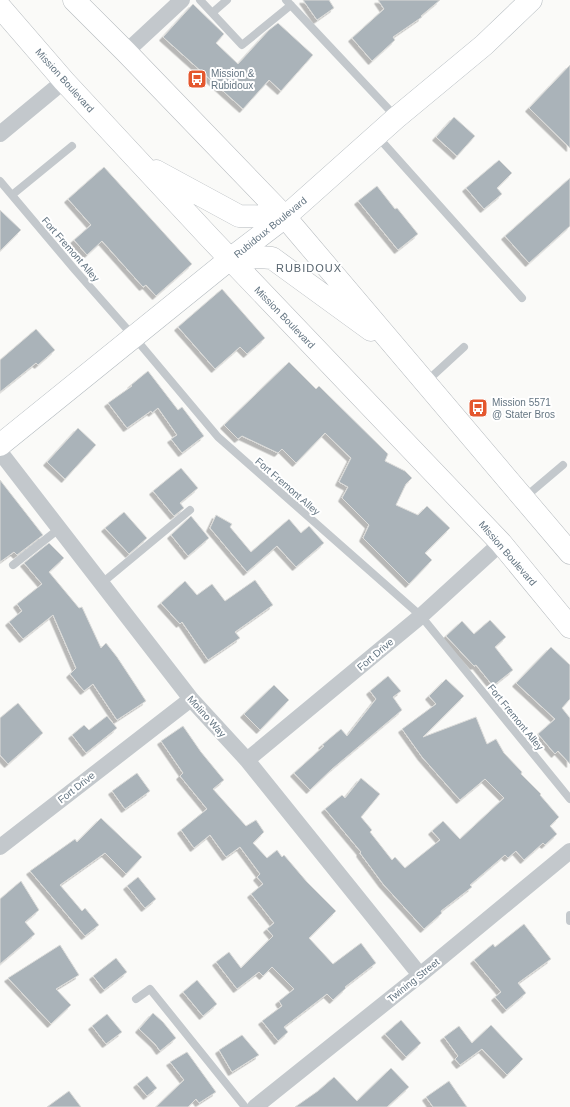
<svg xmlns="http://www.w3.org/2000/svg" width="570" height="1107" font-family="Helvetica,sans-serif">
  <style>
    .building { fill: #aab3b9; stroke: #dcdcda; filter: url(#shadow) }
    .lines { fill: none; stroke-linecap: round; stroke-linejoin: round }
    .secondary-casing { stroke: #b3babf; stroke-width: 23 }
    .primary-casing { stroke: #b5babe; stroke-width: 23 }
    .lane { stroke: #c3c8cc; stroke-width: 8 }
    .street { stroke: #c3c8cc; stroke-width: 16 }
    .secondary { stroke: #fff; stroke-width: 22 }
    .primary { stroke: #fff; stroke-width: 22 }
    .labels { text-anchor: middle; stroke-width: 4; stroke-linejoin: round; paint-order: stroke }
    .poi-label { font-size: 10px; fill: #657683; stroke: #fff; text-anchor: start }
    .street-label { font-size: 10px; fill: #657683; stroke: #fff }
    .neighbourhood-label { font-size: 11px; letter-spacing: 1px; fill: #57646e; stroke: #fff }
  </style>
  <defs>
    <filter id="shadow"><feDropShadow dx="-3.5" dy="3.5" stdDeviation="0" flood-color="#0004"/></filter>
  </defs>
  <rect width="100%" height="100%" fill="#fafaf8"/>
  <path class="building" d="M303,0h26l5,8 -17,12z
    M378,0h62l-19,16 1,1 -29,20 2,3 -23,21 -20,-23 32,-29z
    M193,4l31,30 -8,9 22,21 31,-34 9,-7 35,32 -32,36 -12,-11 -26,29 -80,-72z
    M570,65v83l-41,-40z
    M454,117l21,19 -18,20 -21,-19z
    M499,160l13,13 -15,15 5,6 -18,15 -18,-21z
    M104,167l88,97 -36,32 -10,-11 -3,2 -41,-46 -15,14 -13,-15 17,-15 -23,-26z
    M570,178v48l-41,37 -24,-27z
    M377,186l18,23 2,-1 21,26 -20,16 -40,-49z
    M0,210l21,20 -21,21z
    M222,289l43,49 -18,16 -7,-7 -25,22 -37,-42z
    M36,329l19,21 -17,15 -2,-2 -36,29v-32z
    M289,362l27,27 3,-3 69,68 -3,7 20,10 7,7 -6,6 -10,21 22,10 9,-9 23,22 -25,25 7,7 -23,24 -46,-46 6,-13 -27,-27 6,-11 -9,-5 12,-24 -26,-25 -29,30 -14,-14 -4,4 -36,-17 -4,3 -14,-14z
    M148,371l30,39 4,-3 22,29 -22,17 -11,-14 6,-4 -19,-27 -6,5 -1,-2 -24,17 -19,-25 24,-17 -1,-1z
    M78,428l18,17 -31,34 -18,-17z
    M181,468l17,20 -18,15 4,5 -10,8 -21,-25z
    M0,480l43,55 -26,20 -3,-3 -14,10z
    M124,512l23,26 -18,16 -24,-26z
    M216,515l16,9 -2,3 21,25 38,-33 12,14 8,-7 15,17 -28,24 -19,-21 -30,26 -37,-44z
    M191,516l18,22 -21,18 -17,-21z
    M49,543l15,15 -15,14 30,36 3,-1 19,41 5,-5 11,14 29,44 -29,19 -24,-36 -9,7 -14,-17 6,-6 -23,-53 -30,24 -14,-17 13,-11 -5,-7 25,-20 -18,-21z
    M255,580l18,25 -38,27 5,6 -32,22 -26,-38 -2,2 -19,-21 24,-22 12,14 15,-11 13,17z
    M490,620l16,17 -11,10 18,23 -20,16 -17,-21 -2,1 -28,-30 16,-15 12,13z
    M551,647l19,18v34l-8,9 8,10v46l-12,-13 -3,3 -17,-20 17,-15 -39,-36z
    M388,676l13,15 -8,6 9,13 -70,59 -22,21 -16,-17 30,-27 -2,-1 19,-16 6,7 29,-37 -6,-8z
    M446,679l18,17 -41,41 53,-20 11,27 9,-5 8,14 18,19 -1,2 20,20 -1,1 19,22 -9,9 7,8 -12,11 -2,-2 -19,17 -8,-9 -8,7 -3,-3 -35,30 2,2 -31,24 1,2 -18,16 -41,-45 -23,-31 1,-1 -36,-43 17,-14 3,3 16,-20 19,16 -19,23 11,13 -2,2 22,28 3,-3 10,11 35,-28 -8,-9 11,-10 17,18 44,-41 -19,-19 -25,21 -38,-43 -20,-28 34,-25 -7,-8z
    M274,685l15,15 -29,30 -16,-16z
    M18,703l25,30 -35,31 -8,-9v-37z
    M107,716l10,12 -31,25 -14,-18 12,-10 5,5z
    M183,726l18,26 23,28 -11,9 33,37 10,-6 8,12 -11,11 14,15 10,-8 5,7 2,-2 23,27 29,29 -27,27 24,26 28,-21 15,20 -31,24 1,1 -13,12 -6,-6 -43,33 4,5 -10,9 -16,-20 20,-15 -3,-5 15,-12 -22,-22 -9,9 -4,-4 -22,17 -21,-27 13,-10 12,16 32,-32 -6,-7 7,-6 -23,-29 12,-10 -6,-7 3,-3 -20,-27 -14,10 -16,-22 -16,13 -13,-18 26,-21 -27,-33 3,-3 -22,-32z
    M137,773l13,18 -25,18 -13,-18z
    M101,818l41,39 -16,17 -21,-21 -45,32 22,26 3,-3 14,17 -14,11 -55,-65 45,-32 2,3z
    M138,877l18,22 -11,9 -18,-22z
    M21,881l18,29 -14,12 10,12 -35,30v-65z
    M524,924l27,35 -33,24 8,10 -20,17 -11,-13 6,-5 -27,-32 19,-16 2,3z
    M60,945l19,30 -23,14 15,16 -20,19 -43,-46z
    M116,958l11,14 -23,18 -11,-14z
    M197,980l20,24 -14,12 -20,-24z
    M153,1013l10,9 13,16 -16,13 -5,-7 -16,-15z
    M107,1014l15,18 -16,12 -14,-18z
    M401,1020l20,23 -15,14 -21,-23z
    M491,1025l32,34 -16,16 -25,-26 -22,16 -5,-6 3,-3 -14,-19 15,-11 13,17z
    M242,1035l17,20 -27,17 -13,-22z
    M187,1052l29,40 -17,11 -3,-4 -8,8h-32l28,-27 -14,-18z
    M391,1068l18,19 -22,20h-92l23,-16 16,-14 23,24z
    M147,1076l10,12 -10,8 -10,-12z
    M449,1081l18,26h-34l-7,-10z
    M69,1091l12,16h-34z"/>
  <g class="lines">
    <defs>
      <path id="secondary" d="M0,445l230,-186 55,-42 111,-99 88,-73 47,-45"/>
      <path id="primary" d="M74,0l52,52 159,165 285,336
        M0,7l64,74 146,157 291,305 69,84
        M156,171l83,45 46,1
        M230,259l29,-2 13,1 99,72"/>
    </defs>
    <use href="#secondary" class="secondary-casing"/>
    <use href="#primary" class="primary-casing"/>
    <path class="lane" d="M200,0l42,45 49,-40
      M286,0l110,117
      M212,13l15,-13
      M377,136l145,162
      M0,181l75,89 59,67 84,100 203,179 149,183
      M12,195l60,-49
      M427,381l37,-34
      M524,498l39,-33
      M13,565l47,-37
      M102,583l88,-73
      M570,915v6
      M136,999l14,-10 95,118"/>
    <path class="street" d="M126,52l56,-52
      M0,134l64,-53
      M0,452l191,247 56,61 173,215
      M247,760l174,-144 80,-73
      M0,847l191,-148
      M255,1107l165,-132 150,-124"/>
    <use href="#secondary" class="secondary"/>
    <use href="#primary" class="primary"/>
  </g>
  <defs>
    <symbol id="bus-square" viewBox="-11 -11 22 22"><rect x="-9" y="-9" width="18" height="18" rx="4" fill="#e4572e" stroke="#fff"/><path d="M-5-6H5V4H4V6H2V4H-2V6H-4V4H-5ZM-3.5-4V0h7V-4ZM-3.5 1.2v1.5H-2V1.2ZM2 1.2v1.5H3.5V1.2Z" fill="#fff"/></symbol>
  </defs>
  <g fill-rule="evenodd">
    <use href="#bus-square" x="186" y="68" width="22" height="22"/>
    <use href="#bus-square" x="467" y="397" width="22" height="22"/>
  </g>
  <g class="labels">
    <g class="poi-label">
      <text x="211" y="77">Mission &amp;<tspan x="211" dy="12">Rubidoux</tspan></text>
      <text x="492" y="406">Mission 5571<tspan x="492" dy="12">@ Stater Bros</tspan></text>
    </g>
    <g class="street-label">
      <text transform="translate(65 80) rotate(48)" y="4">Mission Boulevard</text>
      <text transform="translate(270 227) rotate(-39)" y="4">Rubidoux Boulevard</text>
      <text transform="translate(71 249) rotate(49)" y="4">Fort Fremont Alley</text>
      <text transform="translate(285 317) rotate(46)" y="4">Mission Boulevard</text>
      <text transform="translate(288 486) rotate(41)" y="4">Fort Fremont Alley</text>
      <text transform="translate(508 553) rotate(49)" y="4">Mission Boulevard</text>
      <text transform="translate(375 654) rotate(-40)" y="4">Fort Drive</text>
      <text transform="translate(207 716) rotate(48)" y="4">Molino Way</text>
      <text transform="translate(516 717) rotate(51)" y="4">Fort Fremont Alley</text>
      <text transform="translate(76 787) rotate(-38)" y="4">Fort Drive</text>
      <text transform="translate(413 980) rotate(-39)" y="4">Twining Street</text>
    </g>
    <g class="neighbourhood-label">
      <text x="309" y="272">RUBIDOUX</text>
    </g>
  </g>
</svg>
